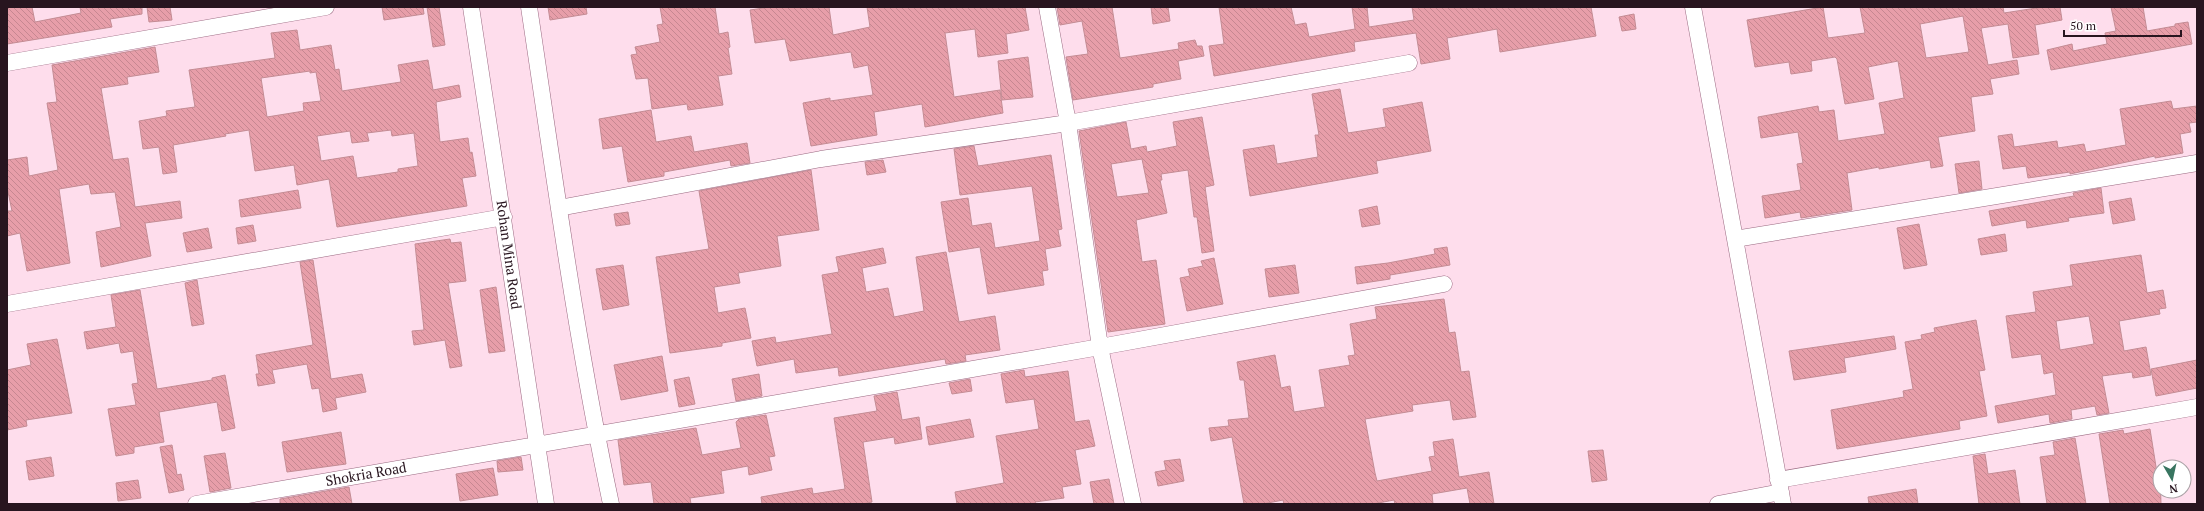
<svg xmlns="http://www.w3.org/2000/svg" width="2204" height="511" font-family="'PT Serif',serif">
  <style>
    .building { fill: url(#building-back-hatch); stroke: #c48c94; fill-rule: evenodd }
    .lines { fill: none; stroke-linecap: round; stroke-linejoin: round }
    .street-casing { stroke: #9a6981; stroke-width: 17 }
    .street { stroke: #fff; stroke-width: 16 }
    .labels { text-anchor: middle; stroke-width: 3; stroke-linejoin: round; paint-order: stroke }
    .street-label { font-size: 14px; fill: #28151f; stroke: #fff }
  </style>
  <defs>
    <pattern id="building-back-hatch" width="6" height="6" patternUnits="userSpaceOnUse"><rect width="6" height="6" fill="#e79ea9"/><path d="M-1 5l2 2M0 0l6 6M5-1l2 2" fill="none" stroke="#c68791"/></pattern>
  </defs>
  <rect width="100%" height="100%" fill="#feddec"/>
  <path class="building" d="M7,7h25l3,15 46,-9 -1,-6h62v7l-32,5 2,8 -105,17z
    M147,7h23l2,13 -23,2z
    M382,7h41l1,7 -40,6z
    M427,7h12l6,38 -12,2z
    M548,7h38l1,7 -37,6z
    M660,7h55l4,27 9,-2 2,15 -2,1 4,26 -14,2 5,29 -35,5 -1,-6 -35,5 -4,-31 -12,1 -5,-24 6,-1 -2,-7 25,-5 -3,-17 6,-1z
    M770,7h59l4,28 37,-8 -3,-20h158l4,23 -23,4 2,19 -30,4 -3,-28 -30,4 9,64 46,-7 3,23 -78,14 -3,-23 -48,8 3,23 -66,11 -8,-43 27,-5v3l43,-6 -5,-30 -14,3 -3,-16 -61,9 -5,-22 -30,4 -5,-33z
    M1057,7h55l8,51 59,-9 -1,-6 17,-3 2,6h5l2,10 -26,5 3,18 -28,5v3l-80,13 -7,-43 22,-3 -6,-33 -22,4z
    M1151,7h17l2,14 -17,3z
    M1219,7h72l4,18 11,-2 3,14 46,-8 -3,-22h15l2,20 45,-7 -2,-13h179l5,29 -96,16 -3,-23 -50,9 3,21 -29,5 -5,-31 -62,9 1,9 -141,25 -5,-30 15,-2z
    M1823,7l5,31 37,-5 -5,-26h143l1,6 39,-6h17l2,13 -27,5 4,29 -26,4 -5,-34 -27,4 7,37 29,-5 2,14 -29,5 3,15 -22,3 4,34 -37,6 5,29 -12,2 -1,-8 -51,9v-2l-32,6 5,37 -51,8 -1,-6 -35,6 -3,-22 39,-6 -4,-26 6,-1 -5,-31 -37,6 -3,-21 60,-11 1,6 15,-2 4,31 47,-7 -6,-31 25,-5 -6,-37 -30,6 6,32 -29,5 -8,-45 -2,-2 -24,4 1,10 -21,3 -2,-12 -34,5 -8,-47zM1963,16l6,36 -43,6 -6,-34z
    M2111,7h32l4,24 28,-5v-2l13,-2 4,22 -141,26 -4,-20 25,-6 1,7 34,-7 -2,-11 11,-2z
    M1634,14l2,15 -14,2 -3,-14z
    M297,30l3,20 31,-5 4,25 4,-1 3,22 59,-9 -3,-17 30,-5 5,30 26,-5 2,12 -25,5 4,40 28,-4 2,15 2,-1 4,24 -14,2 5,28 -130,21 -8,-48 -32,6 -3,-20 -39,6 -6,-41 -24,4 1,2 -53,9 4,27 -14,2 -4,-27 -16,2 -4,-28 28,-5 -1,-5 29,-4 -6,-37 86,-12 -4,-25zM310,71v2l6,-1 5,29 -18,2 1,8 -37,6 -6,-39zM391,130l1,6 22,-3 4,33 -20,3v3l-41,6 -4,-22 -32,5 -4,-25 33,-5 2,12 17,-2 -2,-8z
    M155,47l4,25 -32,5 1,7 -27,4 12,72 15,-2 7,49 45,-6 2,17 -37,5 6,33 -50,11 -5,-35 25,-5 -6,-35 -24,2 -2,-10 -30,5 11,74 -43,8 -7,-38 -13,3v-25h5l-5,-24v-27l20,-3 2,19 29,-6 -11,-67 10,-1 -5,-37z
    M1028,57l5,40 -31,3 -4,-39z
    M1340,89l8,44 38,-6 -3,-18 39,-7 9,49 -55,10 2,12 -128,23 -7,-46 31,-5 3,19 41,-7 -3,-22h4l-7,-41z
    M2171,101l2,8 24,-3v16l-8,1 2,9 -11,2 3,19 -28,5v-2l-85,18v-2l-42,6 -2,-12 -23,3 -5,-33 14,-2 2,13 43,-6 1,7 26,-4 2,8 40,-7 -6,-36z
    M651,110l5,32 35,-6 3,16 53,-9 3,20 -19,3 -1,-6 -66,12v4l-36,6 -6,-36 -19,3 -4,-30z
    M1202,117l12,68 -9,2 9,64 -12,2 -5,-36h-3l-6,-47 -27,4 1,6h-2l7,33 -31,7 6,42 14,-2 9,64 -57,8 -29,-201 47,-9 5,27 15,-3 1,6 30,-6 -4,-24zM1142,159l7,34 -32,4 -6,-33z
    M974,146l4,20 73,-11 11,74 -4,1 3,16 -16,3 3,21 -6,1 2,14 -56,9 -8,-47 -31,5 -8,-50 27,-4 4,28 19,-3 4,25 45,-7 -8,-55 -72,9 -6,-46z
    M883,160l3,12 -19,3 -2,-13z
    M1979,161l3,28 -23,4 -4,-29z
    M811,170l8,60 -42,6 4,30 -43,7 2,10 -26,4 4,26 27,-5 6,30 -29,5v3l-52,7 -14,-96 53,-8 -10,-58z
    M2101,188l3,25 -36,5 1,3 -42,7 -1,-8 -34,6 -3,-15 85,-15 -1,-3z
    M298,190l3,18 -60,9 -2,-17z
    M2131,198l4,22 -22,4 -4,-22z
    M1377,206l3,18 -18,3 -3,-17z
    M628,212l2,12 -14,2 -2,-12z
    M1919,224l8,41 -23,4 -7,-41z
    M253,225l3,16 -18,3 -2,-16z
    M208,228l4,20 -25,4 -4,-19z
    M2005,234l2,17 -26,4 -3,-16z
    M450,239l1,4 10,-1 5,39 -18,2 14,83 -12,2 -5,-28 -31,5 -2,-14 12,-1 -9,-86z
    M1447,247l3,18 -60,10v4l-33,5 -2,-17 33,-4 47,-9 -1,-5z
    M883,248l3,15 -24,5 4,24 22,-4 6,29 30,-6 -8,-54 30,-5 13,70 36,-6 5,34 -35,5 1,6 -20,3 -1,-5 -106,17 -1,-9 -42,6 -2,-14 -37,7 -5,-25 23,-4 1,6 56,-9 -10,-59 17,-3 -3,-15z
    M2141,255l6,38 16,-3 3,18 -7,1 1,5 -41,7 5,30 22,-4 5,28 -18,3 -1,-6 -30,4 7,37 -12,2 -2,-9 -24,4 1,9 -22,4 -1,-9 -51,9 -3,-17 61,-11 -3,-23 -9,2 -3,-20 -29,4 -6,-42 30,-4 -3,-20 40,-6 -3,-21zM2089,316l5,28 -34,6 -4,-29z
    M1214,258l9,46 -36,7 -7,-33 10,-2 -2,-7 15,-3 -2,-5z
    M313,260l18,119 31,-5 4,18 -31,6 2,11 -14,3 -4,-24 -7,1 -5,-25 -35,6 3,13 -17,3 -2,-12h3l-3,-19 57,-10 -13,-83z
    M623,265l6,40 -26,5 -7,-41z
    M1295,265l4,28 -30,4 -4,-28z
    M197,280l7,44 -12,2 -7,-43z
    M496,287l9,64 -16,2 -9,-63z
    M140,290l17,99 55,-9v-2l13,-3 10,53 -13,3 -5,-29 -58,10 5,30 -30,5v6l-18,3 -8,-47 28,-4 -4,-21 6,-1 -5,-32 -12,2 -2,-10 -32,6 -3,-17 32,-5 -5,-32z
    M1444,299l5,34 6,-1 6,40 8,-1 7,46 -23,3 -3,-20 -38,5 1,6 -48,8 10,54 2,8 55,-10 -3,-14 6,-1 -2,-14 20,-3 6,38 30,-5 5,32h-24l-3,-16 -35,6 1,10h-38l-1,-4 -21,4h-89l-1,-4 -20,4h-19l-12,-67 -21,4 -2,-13 20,-2 -1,-6 21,-2 -5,-38h-4l-3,-18 38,-7 6,33 9,-2 4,26 31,-5 -6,-37 31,-5 -2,-9 7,-1 -5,-31 27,-5 -2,-12z
    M1976,320l9,50 -6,1 8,45 -28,5 1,8 -123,20 -6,-39 73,-13 -1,-6 10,-2 -8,-47 17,-3 -1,-4 14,-3 -1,-4z
    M1894,336l2,13 -52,9 2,14 -52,8 -5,-29z
    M57,339l15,74 -46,7 1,6 -20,4v-60l24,-5 -4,-21z
    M662,356l6,35 -47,9 -7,-35z
    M2197,360v28l-41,8 -5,-27z
    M1024,370l1,7 43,-6 7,51 14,-2 6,26 -20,4 6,34 -19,3 2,11 -29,4 1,2h-79l-2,-12 49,-9 -8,-47 43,-7 -5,-30 -28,4 -5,-29z
    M759,374l3,22 -26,5 -4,-22z
    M689,377l6,27 -16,3 -5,-27z
    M970,379l2,12 -20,3 -3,-11z
    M897,392l5,28 17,-3 3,22 -27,5 -1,-7 -31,5 9,60 -9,2h-101l-1,-7 51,-9 1,6 32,-5 -11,-71 43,-7 -3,-15z
    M766,415l9,41 -6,1 3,13 -23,5 -1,-9 -27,5 3,22 -34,5 1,6h-37l-3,-22 -27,3 -6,-45 78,-12 6,27 39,-7 -5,-26 3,-3z
    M970,419l4,18 -45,8 -3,-18z
    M2150,429l7,44 3,-1 1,32h-51l-11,-70 24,-4 1,4z
    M341,432l5,32 -59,8 -5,-30z
    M2075,438l11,66h-39l-7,-47 15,-2 -2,-13z
    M172,445l5,30 4,-1 3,16 -15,3 -9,-46z
    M1603,450l4,30 -15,2 -4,-31z
    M225,453l6,35 -21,4 -6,-36z
    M1985,454l3,20 27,-4 5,34h-41l-6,-48z
    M51,457l3,19 -25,4 -3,-19z
    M521,457l2,13 -25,2 -1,-11z
    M1180,459l4,22 -26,5 -3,-14 11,-2 -2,-9z
    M493,468l5,27 -38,6 -4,-27z
    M1109,479l5,25h-20l-4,-22z
    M138,480l3,18 -23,3 -2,-18z
    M349,487l3,17h-72v-5z
    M1916,489l2,15h-49l-1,-7z"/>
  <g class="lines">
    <defs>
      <path id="street" d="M471,7l75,497
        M529,7c25,166 47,333 82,497
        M1047,7l21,116 32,224 33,157
        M1693,7l90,497
        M7,63l319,-56
        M559,208l262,-49 247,-36 341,-60
        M1735,239l462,-76
        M7,304l497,-87
        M1778,480l419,-73
        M196,504l904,-157 344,-63
        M1718,504l63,-12"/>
    </defs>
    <use href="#street" class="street-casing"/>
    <use href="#street" class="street"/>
  </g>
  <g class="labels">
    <g class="street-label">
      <text transform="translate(509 255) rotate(82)" y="5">Rohan Mina Road</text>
      <text transform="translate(366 474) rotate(-10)" y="5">Shokria Road</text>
    </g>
  </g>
  <rect width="2204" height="511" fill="none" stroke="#28151f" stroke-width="16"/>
  <g transform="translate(2172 479) rotate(171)"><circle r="19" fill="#ffffff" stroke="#a9a1a5"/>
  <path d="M0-3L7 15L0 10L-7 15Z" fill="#387560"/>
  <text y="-6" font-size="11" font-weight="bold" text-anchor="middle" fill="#28151f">N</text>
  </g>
  <path d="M2064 30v6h117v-6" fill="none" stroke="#28151f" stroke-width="2"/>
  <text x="2070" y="30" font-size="12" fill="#28151f" stroke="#ffffff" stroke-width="3" paint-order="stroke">50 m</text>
</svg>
